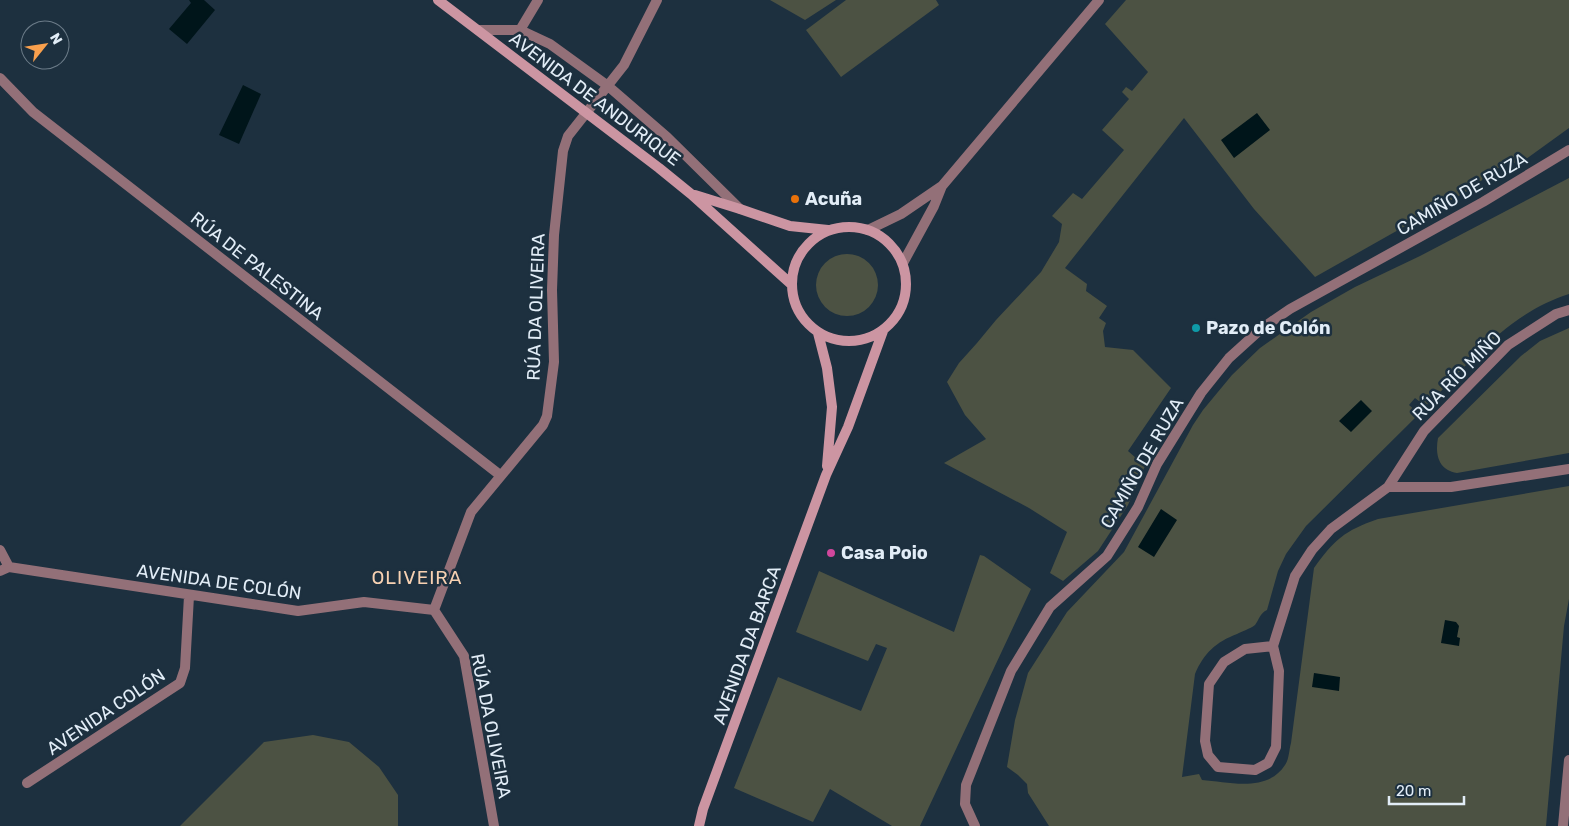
<svg xmlns="http://www.w3.org/2000/svg" width="1569" height="826" font-family="Rubik,sans-serif">
  <style>
    .green { fill: #4c5243 }
    .water { fill: #00151a }
    .lines { fill: none; stroke-linecap: round; stroke-linejoin: round }
    .minor { stroke: #937078; stroke-width: 10 }
    .tertiary { stroke: #937078; stroke-width: 10 }
    .secondary { stroke: #cc95a2; stroke-width: 10 }
    .food-dot { fill: #e8710a; stroke: #1d303f; stroke-width: 2 }
    .culture-dot { fill: #0f9aa8; stroke: #1d303f; stroke-width: 2 }
    .hotel-dot { fill: #d1479c; stroke: #1d303f; stroke-width: 2 }
    .labels { text-anchor: middle; stroke-width: 5; stroke-linejoin: round; paint-order: stroke }
    .street-label { font-size: 18px; fill: #e2edf7; stroke: #1d303f }
    .poi-label { font-size: 18px; font-weight: bold; fill: #e2edf7; stroke: #1d303f; text-anchor: start }
    .neighbourhood-label { font-size: 19px; letter-spacing: 1px; fill: #f7d1b2; stroke: #1d303f }
  </style>
  <rect width="100%" height="100%" fill="#1d303f"/>
  <path class="green" d="M770,0h66l-31,20z
    M846,0h90l3,5 -98,72 -35,-47z
    M1126,0h443v128l-47,34 -10,1 -24,9 -10,13 -163,92 -61,-68 -70,-91 -119,150 22,16 -1,7 21,15 -8,12 7,5 -3,8 2,16 28,3 38,38 -43,63 17,15 -17,39 -30,46 -35,30 -13,-8 17,-41 -38,-24 -85,-45 42,-24 -21,-24 -18,-33 12,-19 18,-20 19,-23 45,-48 18,-30 3,-18 -10,-8 21,-23 9,6 42,-49 -22,-20 27,-31 -7,-7 4,-5 6,4 16,-19 -43,-48z
    M1569,178v116c-58,18 -99,67 -140,110l-5,1 -9,-7 -6,7 8,7 -1,5 -110,109 -20,28 -8,17 -11,39c-7,3 -8,10 -12,15 -5,4 -13,6 -18,9 -21,8 -33,19 -42,40l-13,103 17,-3 3,6c27,2 65,13 83,-15 4,-5 4,-15 6,-22l23,-175c21,-29 30,-37 64,-49l191,-33v113l-5,27 -18,200h-497l-21,-33 -1,-9 -9,-9 -11,-8 8,-47 13,-47 39,-61 57,-60 69,-127 10,-15 29,-35 28,-27 51,-36 44,-25 65,-31z
    M816 285a31 31 0 1 1 62 0a31 31 0 1 1-62 0Z
    M1569,328v125l-112,20c-19,-3 -22,-19 -19,-35l83,-82 19,-15z
    M980,555l4,1 47,33 -111,237h-28l-62,-37 -17,33 -79,-34 44,-111 83,34 26,-63 -11,-4 -8,17 -72,-29 23,-61 135,61z
    M313,735l36,7 30,25 19,28v31h-218l84,-84z"/>
  <path class="water" d="M189,0h15l11,10 -28,34 -18,-15 22,-26z
    M243,85l18,9 -22,50 -20,-9z
    M1257,113l13,17 -36,28 -13,-18z
    M1361,400l11,11 -21,21 -12,-11z
    M1161,509l16,11 -23,37 -16,-10z
    M1445,620l11,2 3,4 -2,11 3,1 -1,8 -18,-3z
    M1314,673l26,4 -1,14 -27,-4z"/>
  <g class="lines">
    <path class="minor" d="M478,30h42l30,14 58,42 59,51 73,72
      M520,30l18,-30
      M0,78l33,34 467,363
      M1388,487l36,-56 84,-86 48,-31 13,-4
      M0,550l9,17
      M0,571l9,-4 289,44 66,-9 70,8
      M434,610l37,-98 72,-87 4,-9 7,-54 -2,-72 2,-55 9,-84 5,-15 56,-71 33,-65
      M434,610l30,46 30,170
      M1273,646l-28,3 -21,13 -15,22 -4,57 3,14 10,12 37,3 13,-7 8,-16 3,-76 -6,-25 22,-70 17,-26 19,-21 57,-42h63l118,-18
      M27,783l153,-100 5,-15 4,-72
      M975,826l-10,-22 1,-19 45,-114 39,-64 57,-51 31,-49 19,-43 44,-71 28,-35 32,-29 29,-20 193,-107 86,-52"/>
    <path class="tertiary" d="M868,230l33,-16 41,-28 157,-186
      M903,263l31,-57 8,-20
      M1563,826l6,-66"/>
    <path class="secondary" d="M438,0l221,168 32,26 100,90
      M695,195l45,14 50,17 38,4
      M792 284a57 57 0 1 1 114 0a57 57 0 1 1-114 0Z
      M818,333l9,35 5,39 -5,59
      M699,826l4,-17 123,-334 22,-48 35,-96"/>
  </g>
  <circle class="food-dot" cx="795" cy="199" r="5"/>
  <circle class="culture-dot" cx="1196" cy="328" r="5"/>
  <circle class="hotel-dot" cx="831" cy="553" r="5"/>
  <g class="labels">
    <g class="street-label">
      <text transform="translate(595 99) rotate(37)" y="6">AVENIDA DE ANDURIQUE</text>
      <text transform="translate(1462 194) rotate(-30)" y="6">CAMIÑO DE RUZA</text>
      <text transform="translate(257 266) rotate(38)" y="6">RÚA DE PALESTINA</text>
      <text transform="translate(536 307) rotate(-88)" y="6">RÚA DA OLIVEIRA</text>
      <text transform="translate(1457 376) rotate(-45)" y="6">RÚA RÍO MIÑO</text>
      <text transform="translate(1142 463) rotate(-60)" y="6">CAMIÑO DE RUZA</text>
      <text transform="translate(219 582) rotate(8)" y="6">AVENIDA DE COLÓN</text>
      <text transform="translate(747 645) rotate(-70)" y="6">AVENIDA DA BARCA</text>
      <text transform="translate(106 712) rotate(-34)" y="6">AVENIDA COLÓN</text>
      <text transform="translate(491 726) rotate(79)" y="6">RÚA DA OLIVEIRA</text>
    </g>
    <g class="poi-label">
      <text x="805" y="205">Acuña</text>
      <text x="1206" y="334">Pazo de Colón</text>
      <text x="841" y="559">Casa Poio</text>
    </g>
    <g class="neighbourhood-label">
      <text x="417" y="584">OLIVEIRA</text>
    </g>
  </g>
  <g transform="translate(45 45) rotate(60)"><circle r="24" fill="#1d303f" stroke="#6c7c89"/>
  <path d="M0-4L9 19L0 12L-9 19Z" fill="#f9a04d"/>
  <text y="-8" font-size="14" font-weight="bold" text-anchor="middle" fill="#e2edf7">N</text>
  </g>
  <path d="M1389 796v8h75v-8" fill="none" stroke="#e2edf7" stroke-width="2.5"/>
  <text x="1396" y="796" font-size="15" fill="#e2edf7" stroke="#1d303f" stroke-width="4" paint-order="stroke">20 m</text>
</svg>
